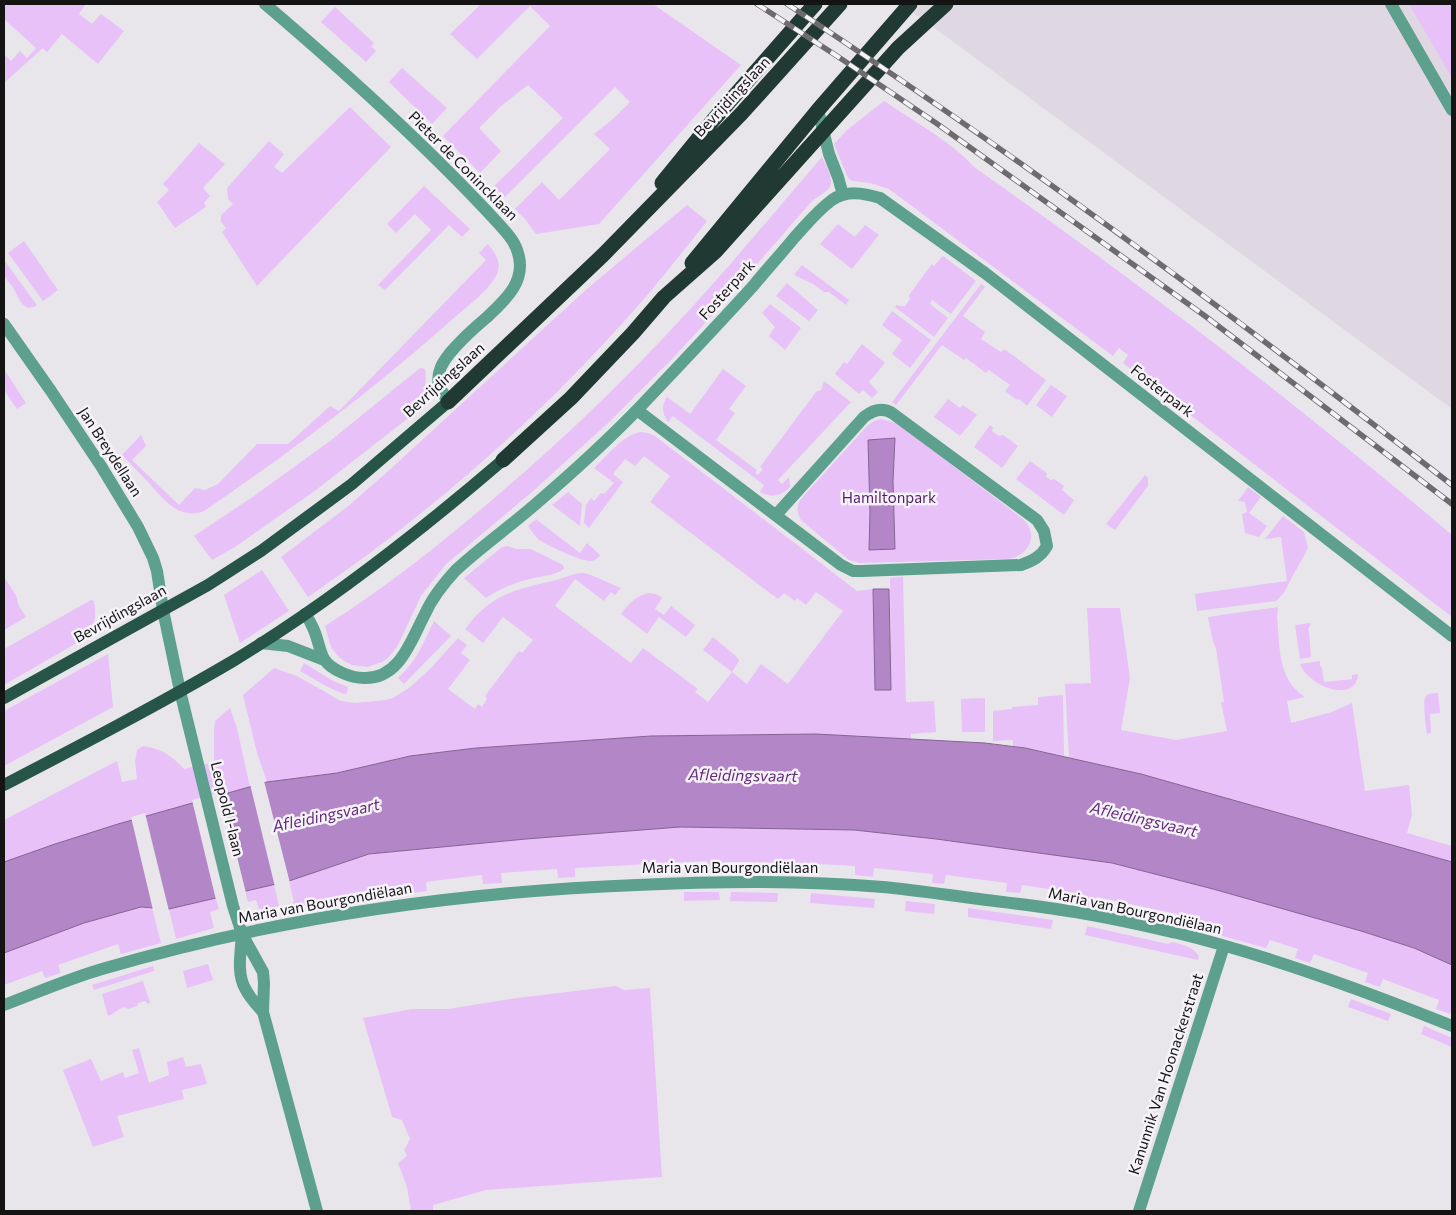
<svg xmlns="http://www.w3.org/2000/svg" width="1456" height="1215" font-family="Commissioner,sans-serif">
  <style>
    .built { fill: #dfd8e3 }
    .green { fill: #e7c1f8 }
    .water { fill: #b386c7; stroke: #846492 }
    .pier { fill: #e9e6eb }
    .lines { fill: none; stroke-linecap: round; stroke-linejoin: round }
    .minor { stroke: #5da08d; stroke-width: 12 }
    .major { stroke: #265548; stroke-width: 12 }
    .highway { stroke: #203932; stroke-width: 15 }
    .rail-casing { stroke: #6d6b6e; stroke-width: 5.5 }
    .rail { stroke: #f6f3f8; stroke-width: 4; stroke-dasharray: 11; stroke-linecap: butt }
    .labels { text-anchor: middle; stroke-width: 5; stroke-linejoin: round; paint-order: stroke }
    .street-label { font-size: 15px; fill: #151415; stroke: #f6f3f8 }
    .park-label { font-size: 15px; fill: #541b6a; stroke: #f6f3f8 }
    .water-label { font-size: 16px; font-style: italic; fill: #642c7b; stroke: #f6f3f8 }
  </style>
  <rect width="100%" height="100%" fill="#e9e6eb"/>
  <path class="built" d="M901,4h551v405l-508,-374z"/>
  <path class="green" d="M4,4h82l-7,10 13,10 9,-10 23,17 -26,33 -36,-30 -15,18 -4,-4 -39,35v-29l7,7 9,-10 7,7 9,-10 -32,-29z
    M481,4h172l88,61 -142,159 -63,10 -11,-15 -10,-10 27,-27 17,18 51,-51 -16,-15 18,-14 18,-18 -15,-15 -110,110 -12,-10 23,-22 47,-47 -35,-33 -27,21 -22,22 22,23 -21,22 -37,-37 107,-110 -20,-20 -53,53 -27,-25z
    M1409,4h43v74z
    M335,7l39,36 -3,3 5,5 -10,11 -45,-40z
    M402,68l45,40 -15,16 -43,-42z
    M884,101c28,19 68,41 90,66 165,116 325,238 478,368v82l-329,-254 5,-8 -9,-7 -6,8 -224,-167 -19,-6 -18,-2 -4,-3 -14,-34 13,-14z
    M350,107l41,40 -134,139 -35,-54 4,-4 -5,-6v-7l12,-11 -5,-5 -1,-11 42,-47 15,13 -10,13 8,6z
    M199,143l26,21 -22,24 7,8 -6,7 2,4 -31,21 -18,-26 12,-12 -6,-6z
    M822,157c4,8 13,23 7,31 -4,5 -12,9 -17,13l-103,118 -35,38 -66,66 -76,69 -86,72 -25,32 -23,49 -9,12 -7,5 -15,5 -15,-2 -8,-4 -7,-6 -6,-8 -6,-21c54,-34 105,-74 154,-115 67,-56 130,-115 189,-178 54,-57 103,-117 154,-176z
    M424,186l46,43 -8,8 -13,-12 -64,65 -7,-5 53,-55 -16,-16 -19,19 -9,-9z
    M687,205l20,16c-32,41 -64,81 -100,119 -66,72 -139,137 -216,197 -27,21 -55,40 -83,60l-27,-40 66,-50 38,-33 203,-186z
    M838,224l17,13 10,-12 14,10 -27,34 -32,-25z
    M24,241l34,49 -15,11 -35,-48z
    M488,244c6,7 13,17 10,27 -5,17 -31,35 -44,47 -79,70 -163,134 -250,193 -24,10 -41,-12 -55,-28 -9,-9 -18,-19 -27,-28l19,-20 5,11 -14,14 47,45 16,-17 10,2 13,-6 39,-40h31l42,-38 9,5 147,-151 -7,-7z
    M943,256l33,25 -25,33 -19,-14 -2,4 18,14 -14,19 -39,-30 2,-2 3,1h5l5,-7 -1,-4 23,-31 2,2z
    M4,260l33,45c-14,10 -19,-10 -25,-19 -2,-3 -6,-6 -7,-10 -2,-4 -1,-11 -1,-16z
    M802,265l47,35 -3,5 -17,-13h-5l-11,-8 -19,-9z
    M787,283l31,27 -9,11 -33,-25z
    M981,284l4,3 -22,29 22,16 -4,7 20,13 3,-3 42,31 -19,26 -8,-7 -2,1 -12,-9 5,-6 -21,-15 -3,3 -20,-15 -2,2 -22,-15 -46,60 -4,-3z
    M770,304l31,24 -16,22 -16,-14 6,-9 -13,-14z
    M892,311l39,29 -21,28 -18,-14 10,-14 -20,-15z
    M862,344l23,19 -16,19 9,10 -6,6 -9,-8 -4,4 -24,-20 9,-12 3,2z
    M420,368l5,1c3,14 -3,31 -9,43l-100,78 -81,57 -23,13 -18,-24 60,-40 76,-55z
    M4,369l22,34 -9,6 -13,-19z
    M723,369l23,17 -17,23 6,4 -19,27 41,30 -2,3 3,2 5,-6 -3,-2 56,-75 5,-2 3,-9 27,21 -73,78 4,4 7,-7 1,10c-9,9 -19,11 -30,5l4,-7 -91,-69 -5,6c-6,-9 -7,-16 -1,-25l23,17z
    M1051,385l16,11 -15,21 -16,-12z
    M948,399l12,9 3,-3 14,10 -17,21 -26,-19z
    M881,419l8,2 9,3 125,95c16,15 7,36 -14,40l-149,4 -11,-3 -48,-40c-4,-7 -5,-13 -1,-20l67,-74 7,-5z
    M990,425l3,2 -1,4 7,5 4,-1 15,11 -16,22 -28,-21z
    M641,432l7,1 7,3 202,155 16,-2 2,101h16l-1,-112 13,-1 3,125 28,-1 2,31 -25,2v5l-95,-5 -165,2 -175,12 -66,8 -73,17 -70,9 -10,-29 -14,-58 31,-27 23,8 44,25 14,2 31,-3 7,-2 16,-10 21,-19 28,-31 9,7 -6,8 9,7 -22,29 27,20 3,-5 4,3 5,-8 -2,-3 34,-45 3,2 11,-13 -30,-23 -20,26 -18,-14c27,-36 50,-39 91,-49 7,-2 19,-7 26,-7 6,-1 31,12 39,15l-6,7 -4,-3 -7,9 -29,-22 -20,27 76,57 12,-15 55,41 -3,3 13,10 24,-30 -29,-22 10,-13 24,20 2,4 -7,11 15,12 14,-20 27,20 55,-73 -27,-19 -10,13 -9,-7 -2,3 -11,-8 -6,6 -128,-97 20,-26 -26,-20 -9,10 -10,-7 -12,15 10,8 -34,46 -5,-5 2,-18 5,-7 3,3 7,-8 3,1 10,-11 -20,-15c13,-12 30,-34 47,-36z
    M1030,461l17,12 -1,4 5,3 3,-1 10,7 -2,4 12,10 -10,15 -48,-36z
    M1145,475l3,3v8l-33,44 -9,-6z
    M1248,487l13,10 -12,16 18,13 -8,11 -14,-4 -3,-19 5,-2 -2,-10 -7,-1z
    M568,492l14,12 -2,22 -28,-21z
    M1283,516l21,16 4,16c-4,8 -8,15 -12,22 -7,11 -9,22 -20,31l-79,10 -2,-17 92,-13 -6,-44 -16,2z
    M536,519l44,34 7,-10 12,11 1,2c-3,3 -6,5 -10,5 -10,0 -44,-16 -52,-22 -4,-4 -7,-9 -10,-13z
    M507,546l10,3h14l32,16 1,4c-9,6 -20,7 -30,9 -18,4 -33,10 -48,20l-22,-20 38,-31z
    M262,570l27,41 -49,32 -16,-48z
    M4,577l12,18 3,11 7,11 -22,13z
    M649,593l7,1 6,4 -7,11 9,6 7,-9 24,19 -9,12 -27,-20 -12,17 -26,-20c8,-11 15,-18 28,-21z
    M91,600l3,1c3,19 1,27 -12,39l-78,45v-36z
    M1278,607l-1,10c3,29 0,62 28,80l-18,4 4,22 41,-11 20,-9 13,88 44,-6 3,30 -5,18 45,13v16l-311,-88 -72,-16 -4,-74 26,-1 -4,-75h33l10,70 -9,52 55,10 51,-9 -6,-29h3l-8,-54 -3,-6 -5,-25z
    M434,621l17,15 -47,48 -6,-6c18,-16 26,-36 36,-57z
    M1311,623l-3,7 1,2 2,25 -11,2 -5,-34z
    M108,654l5,53 -109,59v-55z
    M1320,661v5l2,2 2,14 28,-3v-4l6,-1c-2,31 -50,12 -58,-10z
    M304,663l29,18 15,6 -1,6 -2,1c-16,-5 -31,-15 -45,-23z
    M1438,693l2,20 -10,1 1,19 -4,1c-1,-8 -5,-33 -1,-38 3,-3 9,-3 12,-3z
    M1063,695l1,61 -51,-10v-6l-20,1v-30l19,-2v-2l26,-2v-8z
    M985,698v34h-23l-1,-33z
    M230,708l7,20 13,59c-83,23 -165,45 -246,76v-43l113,-59 5,21 15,-3 -2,-17 2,-12 6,-4c19,3 28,9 41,23l30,-7v-32l1,-9z
    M680,827l174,3 82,9 176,24 101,26 148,42 53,17 38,17v42l-2,7 -14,-5 3,-9 -56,-21 -3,8 -15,-5 3,-9 -54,-19 -4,9 -15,-5 3,-9 -28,-9 -4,8 -91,-25 2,-9 -80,-17 -3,9 -13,-3 2,-9 -61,-9 -2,8 -14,-1 1,-9 -61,-8 -2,9 -12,-1 1,-9 -59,-6 -1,9 -18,-2v-9l-54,-3 -77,-1v8l-16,1 -1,-10 -132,7v9l-17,1 -1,-9 -56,4 1,10 -19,1 -1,-9 -56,7 1,9 -15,2 -2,-9 -57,9 2,9 -60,10 -2,-10h1l-5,-21 82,-27 155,-15z
    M274,884l5,22 -17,4 -3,-1 -3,-9 -8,2 -3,-11z
    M684,892h35l1,8 -36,1z
    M731,892l47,1 -1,9 -47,-1z
    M811,893l64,6 -1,9 -64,-5z
    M216,898l3,11 -9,3 4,16 -38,11 -7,-30z
    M906,901l29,3 -1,10 -29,-3z
    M141,907l11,1 9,35 -40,11 -3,-10 -60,21 3,8 -16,5 -3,-7 -38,14v-32l80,-30z
    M968,908l85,12 -2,9 -83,-12z
    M1087,926l81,18 4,-2c11,3 20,4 27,14l-1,4 -113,-25z
    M208,964l5,16 -26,8 -4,-17z
    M153,966l1,5 -60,19 -2,-5z
    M143,981l7,22 -2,1 -3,-3 -7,2 -1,3 -9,3 -4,-2c-7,3 -9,6 -16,9l-6,-22z
    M616,986l8,4 26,-2 12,189 -176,13 -53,15v6h-22l-4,-24 -9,-24 9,-7 -3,-6 6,-11 -8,-19 -10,-3 -29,-99 49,-9h36l69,-11z
    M1351,999l40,15 -3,7 -40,-14z
    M1424,1026l28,12v9l-31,-13z
    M139,1048l10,35 20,-8 -2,-13 16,-5 3,10 15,-3 6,20 -25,6 2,9 -67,17 7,21 -31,10 -30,-77 28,-11 10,22 22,-9 2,6 14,-5 -7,-23z"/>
  <path class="water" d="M895,438l-2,43 2,68 -26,1 1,-38 -2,-72z
    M873,589h16l2,101h-16z
    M816,734l169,9 40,5 116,26 311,88v103l-38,-17 -53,-17 -148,-42 -101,-26 -176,-24 -82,-9 -174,-3 -154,12 -157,15 -80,27 -120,28 -28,-2 -57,16 -80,30v-91l51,-18 63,-20 149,-42 70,-9 73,-17 66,-8 175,-12z"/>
  <path class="pier" d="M264,781l26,102 -15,4 -25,-103z
    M221,792l25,101 -30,7 -24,-100z
    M145,813l24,98 -16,-1 -22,-93z"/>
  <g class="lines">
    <path class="minor" d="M265,4c81,69 160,140 232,218 8,9 18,19 21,31 9,29 -14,48 -32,65 -13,11 -25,22 -36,35 -7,9 -14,19 -11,32 2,5 6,11 9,17
      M1391,4l61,106
      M818,110l11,44 9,23 5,18
      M4,324l47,67 50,75 37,61 15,31 4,13 6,39 17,81 53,215 9,28 21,38 1,11 -1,29 54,199
      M637,410l204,155 12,6h9l159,-6c11,-4 20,-8 26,-19l-3,-15 -7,-11 -145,-107c-10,-6 -19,-3 -28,4l-88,98
      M305,614c3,4 6,9 8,14 5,10 6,22 11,31 7,11 27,19 40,19 36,1 47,-38 61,-64 7,-16 19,-31 31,-44 26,-24 56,-45 82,-68 35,-30 69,-61 100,-93 39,-41 78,-82 116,-124 13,-16 27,-31 40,-47 12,-13 23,-27 38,-38 15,-10 31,-7 48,-2l105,75 467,363
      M261,643l27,3 36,14
      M242,934c-1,18 -6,40 4,56 4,8 11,15 17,22
      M4,1005c32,-12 64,-26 98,-36 174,-51 354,-77 535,-84 82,-4 164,-5 246,2 32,3 64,8 96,12 30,4 60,7 89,12 36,5 74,14 109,22 94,23 186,57 275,93
      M1139,1211l85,-265"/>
    <path class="major" d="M4,698l204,-113 53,-34 91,-67 96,-82
      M4,785c77,-40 154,-80 229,-124 96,-58 185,-128 270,-201"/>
    <path class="highway" d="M662,183l53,-65 100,-114
      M692,263l126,-153 92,-106
      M448,402l155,-147 138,-141 99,-110
      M503,460l68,-62 62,-65 31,-36 51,-45 183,-204 48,-44"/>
    <defs>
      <path id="rail" d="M757,4l83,54 96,65 269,193 247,188
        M787,4c229,150 449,313 665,481"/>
    </defs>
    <use href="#rail" class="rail-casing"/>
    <use href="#rail" class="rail"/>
  </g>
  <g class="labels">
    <g class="street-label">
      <text transform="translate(732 97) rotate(-47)" y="5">Bevrijdingslaan</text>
      <text transform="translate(463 166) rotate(45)" y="5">Pieter de Conincklaan</text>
      <text transform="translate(727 290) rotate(-48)" y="5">Fosterpark</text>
      <text transform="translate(444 380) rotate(-42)" y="5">Bevrijdingslaan</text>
      <text transform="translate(1162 391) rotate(38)" y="5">Fosterpark</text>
      <text transform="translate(110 452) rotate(57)" y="5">Jan Breydellaan</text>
      <text transform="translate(120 614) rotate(-29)" y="5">Bevrijdingslaan</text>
      <text transform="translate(227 809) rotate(76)" y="5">Leopold I-laan</text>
      <text x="730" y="873">Maria van Bourgondiëlaan</text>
      <text transform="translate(325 903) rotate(-10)" y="5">Maria van Bourgondiëlaan</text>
      <text transform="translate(1135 911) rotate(12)" y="5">Maria van Bourgondiëlaan</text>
      <text transform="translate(1166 1074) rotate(-72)" y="5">Kanunnik Van Hoonackerstraat</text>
    </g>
    <g class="park-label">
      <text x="889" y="503">Hamiltonpark</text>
    </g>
    <g class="water-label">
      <text transform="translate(743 775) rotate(1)" y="6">Afleidingsvaart</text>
      <text transform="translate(326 815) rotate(-12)" y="6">Afleidingsvaart</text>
      <text transform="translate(1144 819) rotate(13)" y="6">Afleidingsvaart</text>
    </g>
  </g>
  <rect width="1456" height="1215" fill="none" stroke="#151415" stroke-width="10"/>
</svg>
